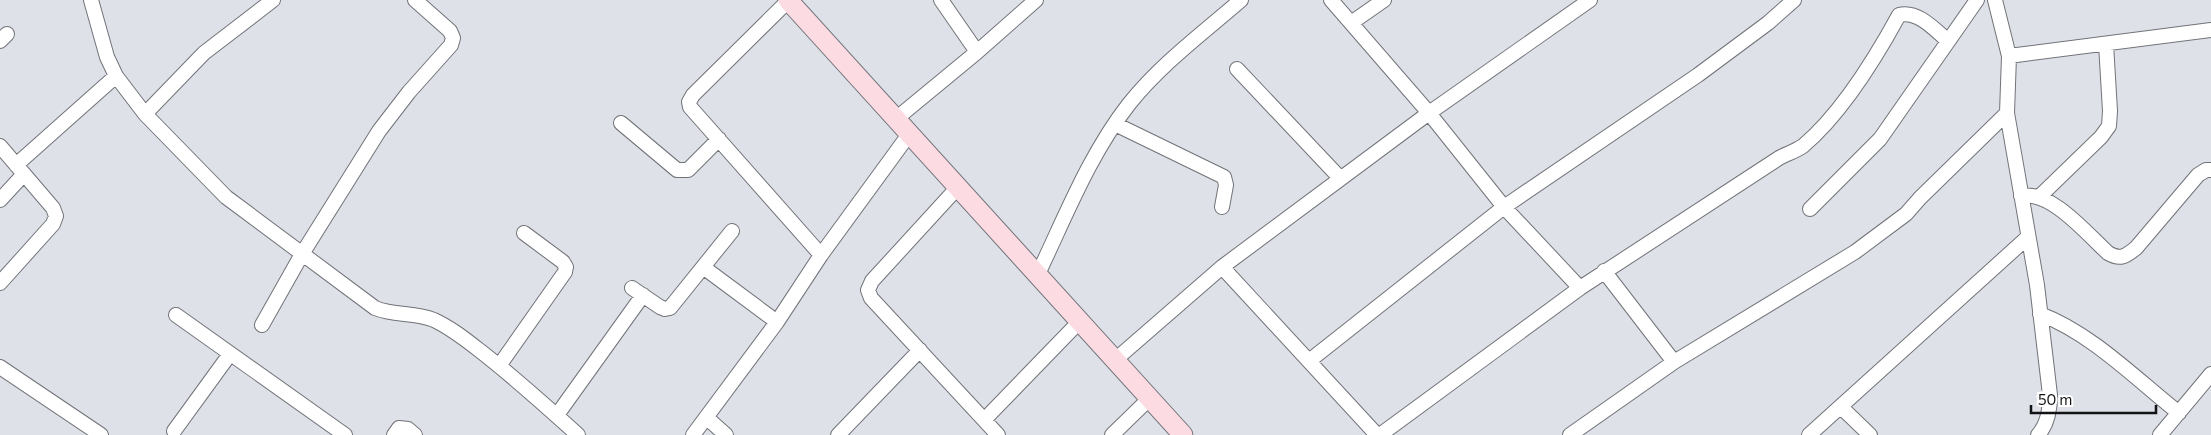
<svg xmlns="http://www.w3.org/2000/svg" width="2211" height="435" font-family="Commissioner,sans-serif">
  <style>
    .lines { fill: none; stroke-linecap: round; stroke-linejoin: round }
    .street-casing { stroke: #717379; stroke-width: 16 }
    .secondary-casing { stroke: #717379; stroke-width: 21 }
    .street { stroke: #fff; stroke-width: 14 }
    .secondary { stroke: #fcdbe3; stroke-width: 19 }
  </style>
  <rect width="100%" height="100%" fill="#dee1e7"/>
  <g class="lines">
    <defs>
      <path id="street" d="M91,0l16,57 9,19 29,38 81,83 149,111c19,8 40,4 59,12 17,8 31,19 45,30 35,27 67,56 99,85
        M789,0l-96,95 -4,7 1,5 131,148
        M941,0l36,52
        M1331,0l98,113 75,94 76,81
        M1995,0l14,56 -2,57 30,172 13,110c0,15 -2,29 -12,40
        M1351,23l33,-23
        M0,41l7,-7
        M2009,56l202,-26
        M1237,69l103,109
        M145,114l59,-61 69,-53
        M897,118l80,-66 59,-52
        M621,123l56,47h11l31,-31
        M1115,124l109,53 2,8 -4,22
        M0,146l53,62 3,8 -3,8 -53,59
        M16,165l100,-89
        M959,186l-87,95 -4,9 3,8 127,137
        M2021,196c30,-6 66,38 87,57 12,7 17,4 28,-5l62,-73 8,-5h5
        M2039,197l62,-60 8,-11 1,-15 -4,-67
        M0,200l24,-26
        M1810,209l70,-70 97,-139
        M703,267l74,55
        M1222,267l155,168
        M1604,271l70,91
        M1037,276c28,-58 52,-121 92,-172 32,-40 74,-71 112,-104
        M632,288l28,19 5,2 5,-1 62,-77
        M2040,314c51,19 96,65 139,99
        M176,315l169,120
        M262,325l40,-71 77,-123 30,-39 42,-47 2,-7 -3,-7 -35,-31
        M1115,360l107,-93 207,-154 161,-113
        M1309,361l195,-154 194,-132 70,-52 26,-23
        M499,366l66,-94 1,-5 -3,-5 -39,-29
        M0,367l101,68
        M1841,407l29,28
        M557,415l86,-120
        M707,418l19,17
        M985,419l95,-98
        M174,431l56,-77
        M394,435l5,-7 9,1 7,6
        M693,435l84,-113 44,-67 89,-122
        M838,435l82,-85
        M1112,435l38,-37
        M1380,435l200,-147 199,-130c7,-4 17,-7 24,-12 39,-33 72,-87 96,-131 19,-5 36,15 49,26
        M1570,435l104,-73 181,-110 51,-38 14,-16 87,-85
        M1809,435l219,-198
        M2160,435l51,-61"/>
      <path id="secondary" d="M788,0l395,435"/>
    </defs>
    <use href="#street" class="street-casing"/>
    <use href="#secondary" class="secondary-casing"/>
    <use href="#street" class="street"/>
    <use href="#secondary" class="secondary"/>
  </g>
  <path d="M2031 405v8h125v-8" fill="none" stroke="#121315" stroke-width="2.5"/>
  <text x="2038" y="405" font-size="15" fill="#121315" stroke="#ffffff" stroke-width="4" paint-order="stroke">50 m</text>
</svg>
